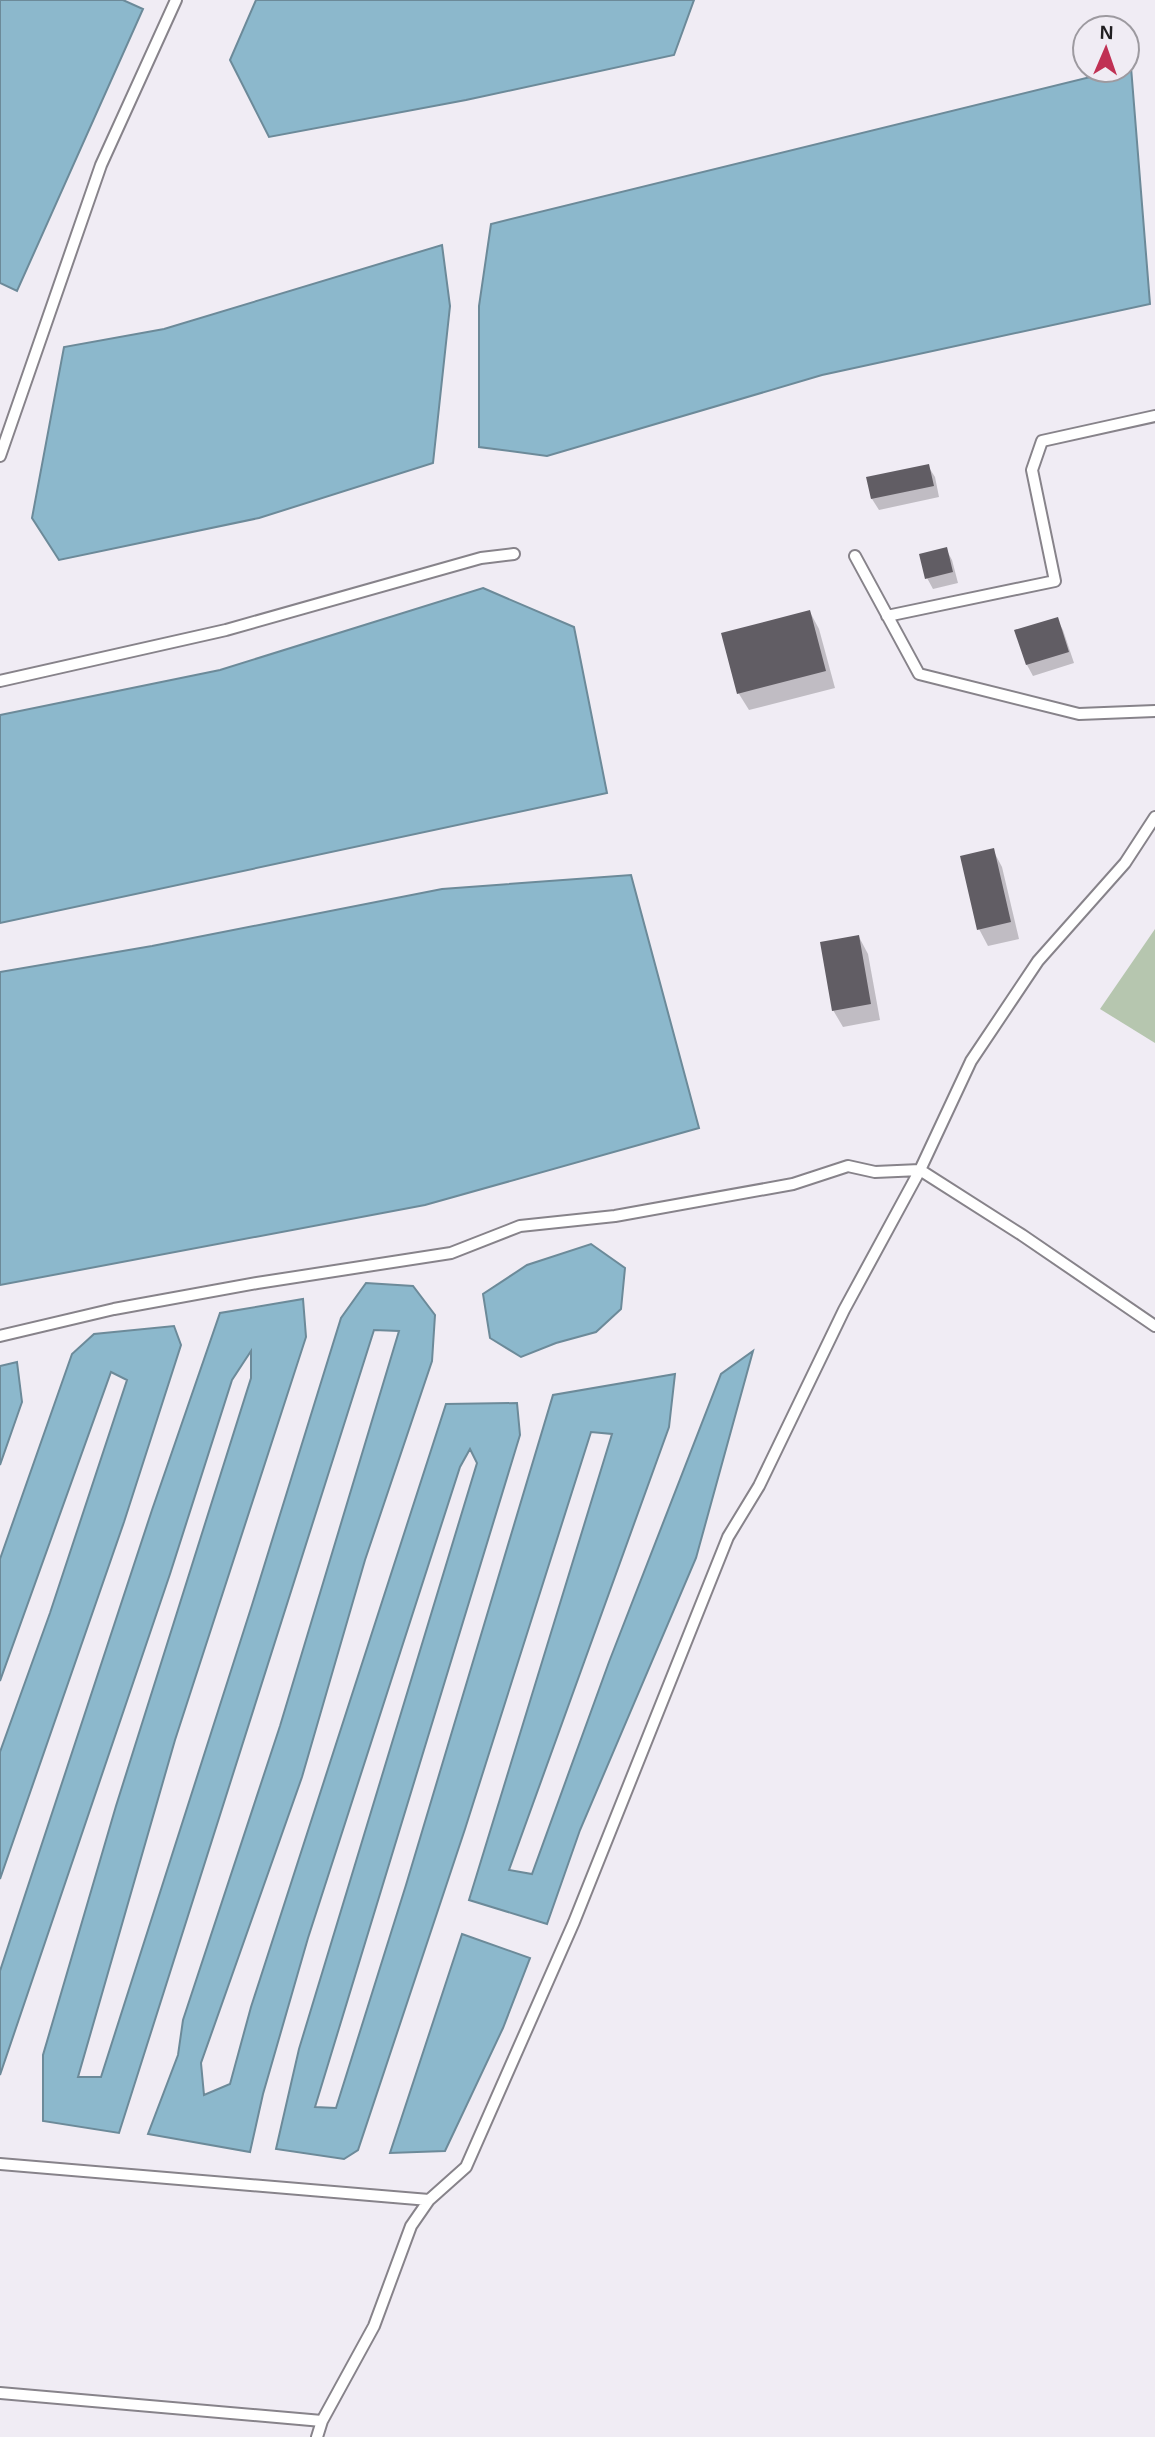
<svg xmlns="http://www.w3.org/2000/svg" width="1155" height="2437" font-family="Arial,sans-serif">
  <style>
    .green { fill: #b6c6af }
    .water { fill: #8cb8cc; stroke: #6c8a99; stroke-width: 2 }
    .shadow { fill: #0003 }
    .building { fill: #615d64 }
    .lines { fill: none; stroke-linecap: round; stroke-linejoin: round }
    .service-casing { stroke: #87838a; stroke-width: 14 }
    .service { stroke: #fff; stroke-width: 10 }
  </style>
  <rect width="100%" height="100%" fill="#f0ecf4"/>
  <path class="green" d="M1155,929v114l-55,-34z"/>
  <path class="water" d="M0,0h123l20,9 -126,282 -17,-8z
    M256,0h438l-20,55 -208,45 -197,37 -39,-77z
    M1131,67l19,237 -328,71 -275,81 -68,-9v-141l12,-82z
    M442,245l8,61 -17,157 -174,55 -200,42 -27,-42 32,-171 100,-18z
    M483,588l91,39 33,166 -607,130v-208l220,-45z
    M631,875l68,253 -274,77 -425,80v-313l152,-26 290,-57z
    M591,1244l34,24 -4,41 -25,23 -40,11 -35,14 -31,-19 -7,-44 44,-29z
    M366,1283l47,3 22,29 -3,46 -67,199 -63,217 -101,286 3,32 26,-11 21,-77 195,-603 71,-1 3,32 -205,672 21,1 70,-223 147,-490 122,-21 -6,53 -160,443 23,4 77,-212 112,-288 32,-23 -57,207 -116,272 -33,94 -78,-24 143,-466 -21,-2 -126,397 -107,321 -14,9 -68,-10 23,-100 178,-586 -7,-14 -10,18 -152,471 -45,156 -13,58 -102,-18 30,-79 5,-35 97,-294 119,-395 -25,-1 -255,803 -76,-12v-66l73,-249 135,-428v-27l-19,29 -62,194 -170,501v-104l152,-461 68,-197 83,-14 3,38 -131,403 -97,337h23l151,-472 89,-287z
    M174,1326l7,19 -57,177 -124,357v-127l50,-139 77,-233 -16,-8 -111,309v-122l72,-205 22,-20z
    M17,1362l5,40 -22,63v-99z
    M462,1934l68,24 -27,70 -58,123 -55,2z"/>
  <path class="shadow" d="M928,466l7,11 4,20 -60,13 -7,-11 -4,-20z
    M946,549l6,11 6,23 -25,6 -6,-11z
    M810,612l9,17 16,59 -86,22 -10,-16 -15,-59z
    M1057,619l6,11 11,33 -41,13 -6,-11 -10,-34z
    M993,850l9,17 17,72 -31,7 -9,-17z
    M859,937l9,17 12,66 -37,7 -10,-17z"/>
  <path class="building" d="M929,464l5,22 -63,13 -5,-22z
    M947,547l6,25 -28,7 -6,-25z
    M810,610l16,61 -89,23 -16,-61z
    M1058,617l11,35 -43,13 -12,-35z
    M994,848l17,74 -34,8 -17,-74z
    M859,935l12,69 -39,7 -12,-69z"/>
  <g class="lines">
    <defs>
      <path id="service" d="M0,456l101,-291 75,-165
        M855,556l64,118 160,40 76,-3
        M887,616l168,-35 -23,-111 10,-29 113,-25
        M0,681l226,-51 255,-72 33,-4
        M0,1336l114,-27 143,-26 194,-30 69,-27 95,-10 178,-32 55,-18 27,6 45,-2 102,65 133,91
        M0,2164l429,36
        M0,2393l322,28
        M317,2437l5,-16 52,-95 37,-100 18,-26 37,-33 108,-245 154,-385 31,-51 85,-176 76,-140 51,-109 67,-100 87,-98 30,-46"/>
    </defs>
    <use href="#service" class="service-casing"/>
    <use href="#service" class="service"/>
  </g>
  <g transform="translate(1106 49) rotate(2)"><circle r="33" fill="#f0ecf4" stroke="#9d9aa0" stroke-width="2"/>
  <path d="M0-5L12 26L0 18L-12 26Z" fill="#c03154"/>
  <text y="-10" font-size="19" font-weight="bold" text-anchor="middle" fill="#201e21">N</text>
  </g>
</svg>
